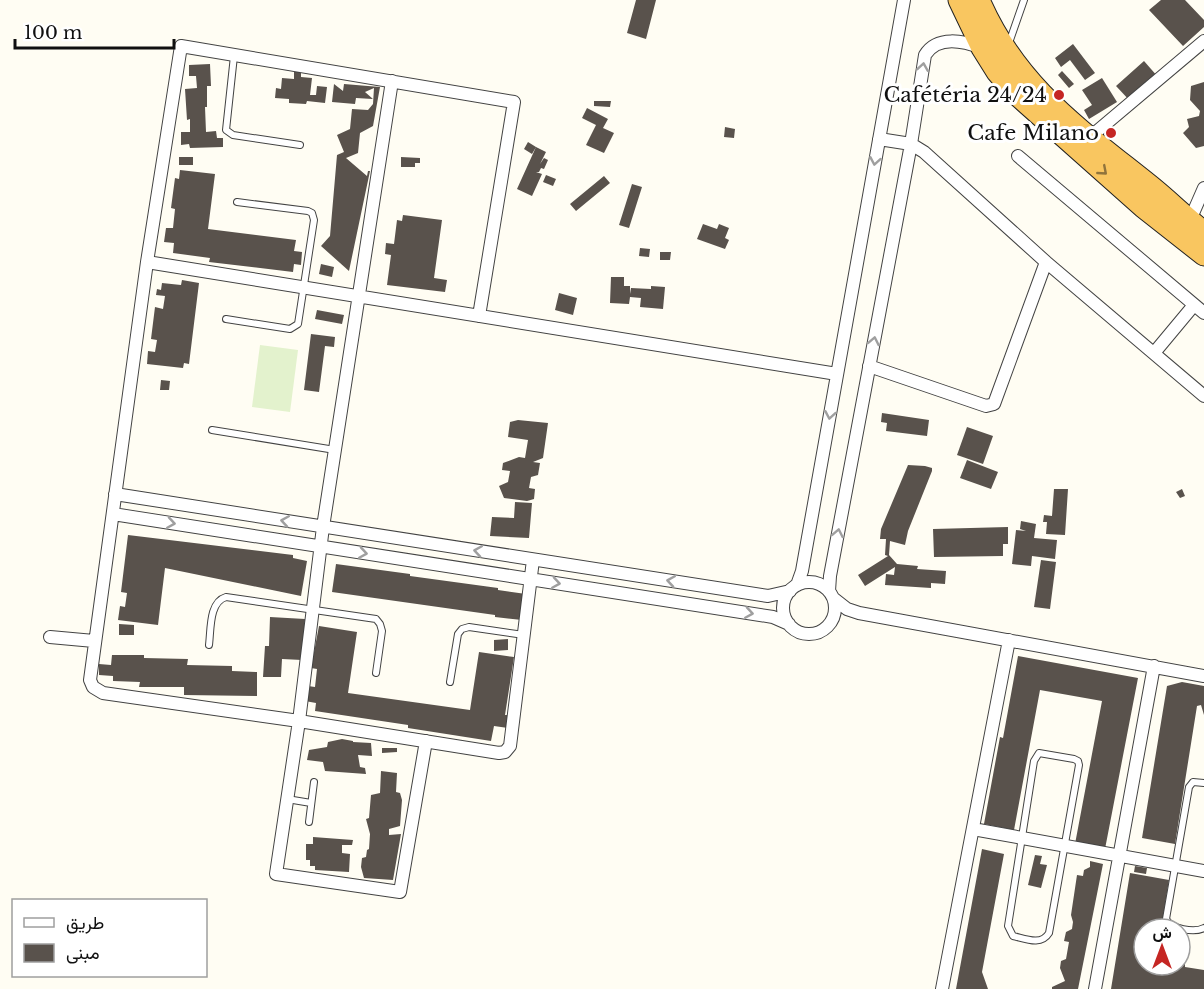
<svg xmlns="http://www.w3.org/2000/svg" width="1204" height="989" font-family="'Libre Baskerville',Vazirmatn,serif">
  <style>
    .pitch { fill: #e3f2cd }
    .building { fill: #59524c }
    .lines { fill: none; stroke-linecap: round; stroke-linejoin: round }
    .service-casing { stroke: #434343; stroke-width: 8 }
    .minor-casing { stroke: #434343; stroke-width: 14 }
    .trunk-casing { stroke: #212121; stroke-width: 23 }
    .service { stroke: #fff; stroke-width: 6 }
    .minor { stroke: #fff; stroke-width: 12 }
    .trunk { stroke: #f9c660; stroke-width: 21 }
    .oneway { stroke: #9f9f9f }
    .oneway2 { stroke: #90743c }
    .poi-dot { fill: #c52623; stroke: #fff; stroke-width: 2 }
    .labels { text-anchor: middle; stroke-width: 6; stroke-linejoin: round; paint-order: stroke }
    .poi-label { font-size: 21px; fill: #101010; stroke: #fff; text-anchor: end }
  </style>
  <rect width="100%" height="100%" fill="#fffdf3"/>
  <path class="pitch" d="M260,345l38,5 -8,62 -38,-5z"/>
  <path class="building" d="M636,0h20l-10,39 -19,-6z
    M1161,0h24l19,20v7l-21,19 -34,-36z
    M1073,44l22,29 -10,7 -15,-20 -9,7 -6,-9z
    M1144,61l14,16 -27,25 -15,-16z
    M210,64l1,22h-4v21h-2l1,25 10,-1 1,7h6v9l-33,1 -1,-4 -8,1v-13h9v-13l-3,1 -2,-31 12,-1 -1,-12h-7v-11z
    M1062,71l12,13 -5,4 -11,-13z
    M294,72h7v5l11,1 -2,17h6l1,-9 10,1 -2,16 -18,-2 -1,3 -17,-1v-4l-14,-1 1,-10 5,1 1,-11 12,1z
    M1102,78l15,24 -28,17 -5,-9 8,-5 -10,-15z
    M1204,82v64l-8,2 -13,-15 6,-6 -2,-8 12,-3 1,-5 -10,-11 1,-14z
    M334,84l9,7 1,-7 36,3 -7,39 -13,7 -2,20 -12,5 21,18 1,-5h2l-21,100 -28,-25 9,-10 7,-81 7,-3 -7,-17 13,-6 2,-20 16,1 5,-6 1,-16 -9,4 8,7 -17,-1 -1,6 -23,-2z
    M594,101h17l-1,6 -16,-1z
    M587,108l21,11 -5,9 11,5 -10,20 -18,-8 10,-20 -14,-7z
    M725,127l10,2 -1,9 -10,-1z
    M528,142l8,5 -4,7 -8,-5z
    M536,147l10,5 -6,12 4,-6 4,2 -4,9 -3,-1 -2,4h-3l6,2 -10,22 -15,-7z
    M179,157h14v8h-14z
    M401,157l19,1v5h-5v4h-14z
    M180,170l35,4 -7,55 88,11 -2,11 8,1 -1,13 -7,-1 -1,8 -84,-10 1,-4 -37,-5 1,-10 -10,-1 2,-14h7l2,-19 -4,-1 4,-30 4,1z
    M546,175l10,4 -3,7 -10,-4z
    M604,176l6,7 -34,28 -6,-7z
    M632,184l10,3 -13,41 -10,-3z
    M403,215l39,5 -8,58 13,2 -2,12 -58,-7 4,-30 -6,-1 1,-11 8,1 3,-24 5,1z
    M703,224l14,5 2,-5 10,4 -4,10 4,2 -4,9 -28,-10z
    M640,248l10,1 -1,8 -10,-1z
    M660,252h11l-1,8h-10z
    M321,264l13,3 -2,10 -13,-3z
    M611,277h13v9h6v8l1,-6 20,1v-3l14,1 -2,22 -23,-2 1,-9 -11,-1 -1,7 -19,-1z
    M182,280l17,3 -10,81 -5,-1 -1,5 -36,-4 1,-13 7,1 2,-12 -6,-1 4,-32 8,2 2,-13 -9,-1 1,-6 4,1 1,-7 19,2z
    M559,293l18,5 -4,17 -18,-5z
    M317,310l27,5 -2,9 -27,-5z
    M311,334l24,3 -1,10 -9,-1 -6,46 -15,-2z
    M161,380l9,1 -1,9h-9z
    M882,413l47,7 -2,16 -41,-5 1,-8 -6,-1z
    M518,420l30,3 -5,35 -10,4 7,1 -2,12 -7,2 -2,11 6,1 -1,10 -7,2 -23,-3 -5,-12 9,-4 2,-11 -8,-1 1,-7 16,-6 6,1 3,-18 -20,-3 2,-15z
    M967,427l26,9 -10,28 -26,-9z
    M967,460l31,12 -7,17 -31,-11z
    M908,465l17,1 7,2v3l-24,60 -3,14 -15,-4 -1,14 8,9 21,2 -1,3 29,2 -1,13 -14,-1v5l-46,-3 1,-11 8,1 1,-8 -30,19 -7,-11 30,-19 -3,-1 1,-16h-6l1,-10z
    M1054,489h14l-3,46 -19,-1 1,-12h-4l1,-7 8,1z
    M1182,489l3,7 -5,2 -4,-6z
    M515,502l17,1 -3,35 -39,-2 2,-19 22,1z
    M1021,521l15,3 -2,14 23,2 -2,19 -23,-3 -1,10 -19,-2 4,-34 10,1 -6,-2z
    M1008,527v17h-5v12l-69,1 -1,-28z
    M128,535l165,20v3l14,3 -6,35 -136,-28 -7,57 -40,-5 2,-14 5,1 2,-14 -6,-1z
    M1041,560l15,2 -6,47 -16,-2z
    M336,564l74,10v2l88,12v2l28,4 -4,26 -27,-3v-2l-163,-23z
    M270,617l35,2 -3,41 -20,-1 -1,18h-18l2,-31h4z
    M119,624l15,1v10h-15z
    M319,626l38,6 -9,61 122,17 9,-58 35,5 -9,58h5l-2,13 -14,-2 -3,15 -83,-13v-3l-93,-14 1,-8 -11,-2 3,-15 7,1 2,-18 -6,-1z
    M508,639v11l-14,1v-11z
    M112,655h32v3l44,1 -1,6 45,1v5l25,1v24l-73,-1v-8h-45l1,-5 -27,-1v-5l-14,-1v-11l12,1z
    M1018,656l120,22 -33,171 -30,-5 27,-143 -62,-11 -26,140 -30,-6 16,-87 3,1z
    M1182,682l22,4v29l-3,-10 -4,1 -22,138 -33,-6 25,-152z
    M342,739l11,2v1l18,1 1,13 -14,-1 2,12 5,1 1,6 -41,-3 -2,-9 -16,-2 2,-10 18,-3 1,-5z
    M382,748h15v4l-15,1z
    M381,771l16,2 -1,19 4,1 2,7 -2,26 -11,3v6l12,-1 -8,46 -29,-2 -3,-11 1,-9 4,-1 1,-7 2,-1 1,-15 -4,-15 3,-1 2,-23 9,-2z
    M313,837l40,3 -1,5h-10v8l8,1 -1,18 -34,-2v-4h-5v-6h-4v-16h7z
    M982,849l22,5 -22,118 6,17h-32z
    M1035,855l7,1 -2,8 7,1 -6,23 -13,-3z
    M1090,861l13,3 -25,125h-26v-2l13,-6 -5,-13 1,-7 5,-2 3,-17 -5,-1 2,-9 6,-3 1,-7 -2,-7 6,-40 6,1 1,-6 6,-3z
    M1135,866l12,2 -1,6 -12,-2z
    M1130,873l39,7 -8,49h-17v36l36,-1h5v3l19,3v19h-93z"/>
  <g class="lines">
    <defs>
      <path id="service" d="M1009,43l15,-43
        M234,56l-8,74 7,5 67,10
        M226,319l64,10 8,-5 16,-104 -2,-7 -4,-2 -71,-9
        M212,430l123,20
        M209,645c2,-16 0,-43 17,-48l150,22 4,5 2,7 -6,42
        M450,682l8,-48 4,-5 7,-2 55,8
        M1039,753l35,6 4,2 1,4 -30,168c-8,13 -23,6 -36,3l-5,-10 26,-165z
        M1204,783l-11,-1 -4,5 -23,132c5,10 28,14 38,9
        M287,799l24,4
        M309,822l5,-40"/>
      <path id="minor" d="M392,81l-69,446 -24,194 -23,153 124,18 26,-151
        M1089,138l115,-97
        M879,139l32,5 13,8 122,110 158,134
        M1018,156l186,157
        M1190,220l14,-32
        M147,262l690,112
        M479,316l35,-214 -333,-56 -34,216 -57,418 3,7 10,6 196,28 200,32 6,-1 5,-6 23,-186
        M1154,353l40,-48
        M869,366l117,40 8,-2 52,-142
        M115,494l653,102 22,-5
        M113,514l660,103 16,7
        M783 608a26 26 0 1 1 52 0a26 26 0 1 1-52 0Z
        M797,585l5,-14 102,-571
        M829,591l1,-15 81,-432 14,-89c12,-20 39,-14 57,-7
        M833,598l14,11 12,4 345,63
        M50,637l44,4
        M973,829l231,42
        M942,989l67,-349
        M1095,989l59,-323"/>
      <path id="trunk" d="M959,0l23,48 15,24 19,22 127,113 61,48
        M979,0c37,86 99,128 169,184 19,15 37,33 56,48"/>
    </defs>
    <use href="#service" class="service-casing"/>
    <use href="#minor" class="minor-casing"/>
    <use href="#trunk" class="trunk-casing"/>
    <use href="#service" class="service"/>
    <use href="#minor" class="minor"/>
    <use href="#trunk" class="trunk"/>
  </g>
  <defs><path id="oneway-chevron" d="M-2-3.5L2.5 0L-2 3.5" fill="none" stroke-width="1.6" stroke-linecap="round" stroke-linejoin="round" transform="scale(1.5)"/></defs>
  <g class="oneway">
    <use href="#oneway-chevron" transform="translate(923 67) rotate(-81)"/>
    <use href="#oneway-chevron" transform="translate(875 161) rotate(100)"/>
    <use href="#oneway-chevron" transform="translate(874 341) rotate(-79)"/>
    <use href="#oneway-chevron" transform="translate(830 415) rotate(100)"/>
    <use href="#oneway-chevron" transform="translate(285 521) rotate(-171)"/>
    <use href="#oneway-chevron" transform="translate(171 523) rotate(9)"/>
    <use href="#oneway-chevron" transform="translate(838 533) rotate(-79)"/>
    <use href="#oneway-chevron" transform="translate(478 551) rotate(-171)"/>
    <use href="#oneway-chevron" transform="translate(363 553) rotate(9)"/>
    <use href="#oneway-chevron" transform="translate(671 581) rotate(-171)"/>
    <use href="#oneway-chevron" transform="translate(556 583) rotate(9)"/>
    <use href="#oneway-chevron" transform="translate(749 613) rotate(9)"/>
  </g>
  <use class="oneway2" href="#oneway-chevron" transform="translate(1103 171) rotate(41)"/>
  <g class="poi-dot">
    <circle cx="1059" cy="95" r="6"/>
    <circle cx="1111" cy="133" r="6"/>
  </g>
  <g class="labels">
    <g class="poi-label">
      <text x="1047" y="102">Cafétéria 24/24</text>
      <text x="1099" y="140">Cafe Milano</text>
    </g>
  </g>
  <rect x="12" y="899" width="195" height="78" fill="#ffffff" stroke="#9f9f9f" stroke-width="1.5"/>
  <rect x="24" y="918" width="30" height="9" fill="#ffffff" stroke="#9f9f9f" stroke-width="1.5"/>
  <text x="66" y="929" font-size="18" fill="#101010">طريق</text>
  <rect x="24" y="944" width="30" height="18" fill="#59524c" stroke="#9f9f9f" stroke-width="1.5"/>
  <text x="66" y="959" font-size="18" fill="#101010">مبنى</text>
  <g transform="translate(1162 947)"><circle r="28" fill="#ffffff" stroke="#9f9f9f" stroke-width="1.5"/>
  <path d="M0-4.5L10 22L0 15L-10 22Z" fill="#c52623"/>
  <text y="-9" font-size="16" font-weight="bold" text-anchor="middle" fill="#101010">ش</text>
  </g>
  <path d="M15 39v9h159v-9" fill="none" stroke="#101010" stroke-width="3"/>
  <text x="24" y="39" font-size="18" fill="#101010" stroke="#ffffff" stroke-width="4.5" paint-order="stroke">100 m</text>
</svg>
